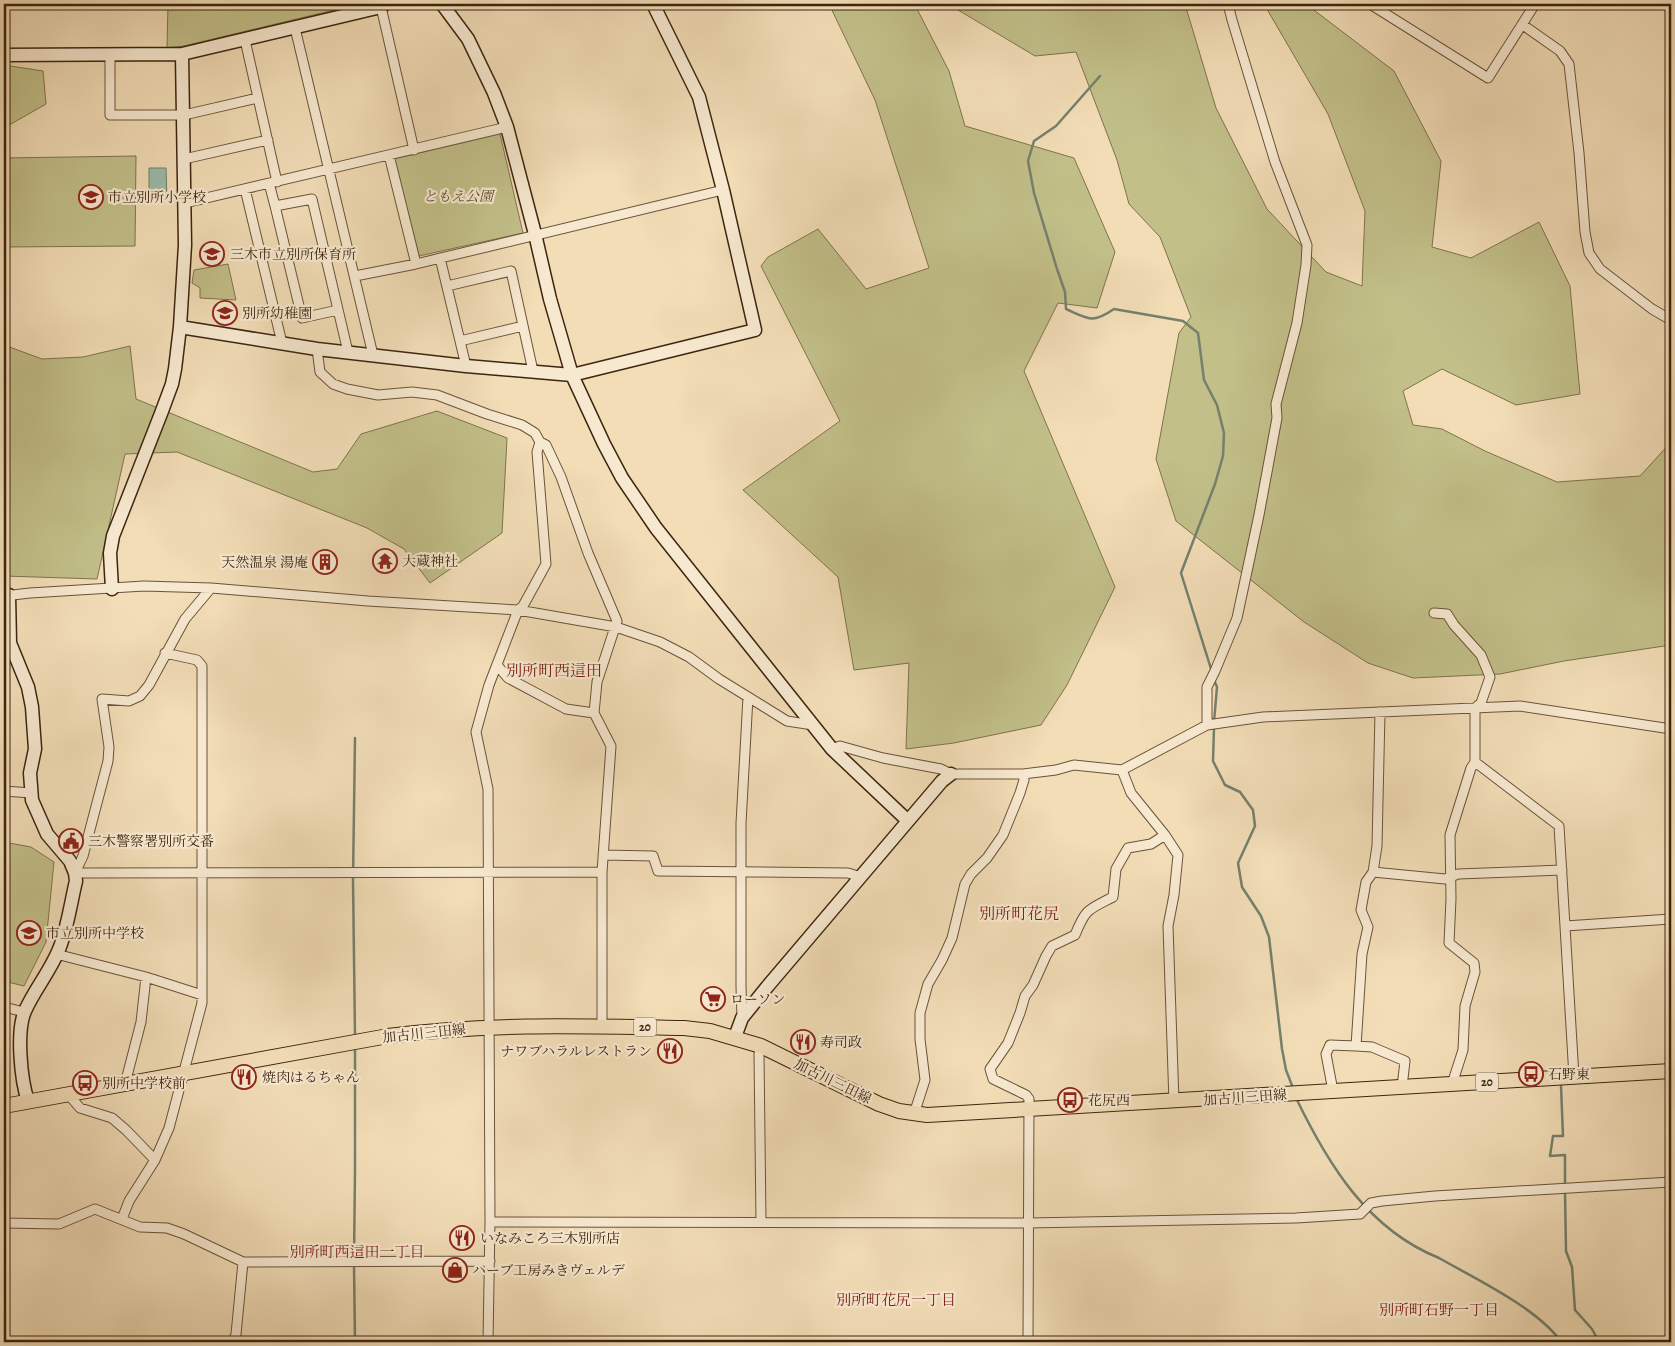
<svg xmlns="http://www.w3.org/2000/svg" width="1675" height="1346" font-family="Alegreya,'Noto Serif JP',serif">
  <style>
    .green { fill: #c2bf89; stroke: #80724c }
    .water { fill: #9bbcac; stroke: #75806d }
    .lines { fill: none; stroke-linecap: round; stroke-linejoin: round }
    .stream { stroke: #75806d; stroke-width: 2.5 }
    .street-casing { stroke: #6a5339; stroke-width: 11 }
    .secondary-casing { stroke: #3d250f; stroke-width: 15 }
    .primary-casing { stroke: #3d250f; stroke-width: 16 }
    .street { stroke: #f7e9d0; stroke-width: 9 }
    .secondary { stroke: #f7e9d0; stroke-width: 12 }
    .primary { stroke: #f2ddb7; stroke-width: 14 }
    .labels { text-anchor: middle; stroke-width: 4.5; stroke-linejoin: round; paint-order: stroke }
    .shield { fill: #f7e9d0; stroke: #756049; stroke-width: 1 }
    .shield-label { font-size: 12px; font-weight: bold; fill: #3d250f }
    .park-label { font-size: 14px; font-style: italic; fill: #5e4c2e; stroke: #f7e9d0 }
    .poi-label { font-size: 14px; fill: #3d250f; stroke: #f7e9d0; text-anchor: start }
    .street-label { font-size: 14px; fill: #3d250f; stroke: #f7e9d0 }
    .neighbourhood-label { font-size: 15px; fill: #7a1f14; stroke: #f7e9d0 }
    .quarter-label { font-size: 16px; fill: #7a1f14; stroke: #f7e9d0 }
  </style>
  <rect width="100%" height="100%" fill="#f2ddb7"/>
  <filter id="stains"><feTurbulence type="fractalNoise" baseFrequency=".004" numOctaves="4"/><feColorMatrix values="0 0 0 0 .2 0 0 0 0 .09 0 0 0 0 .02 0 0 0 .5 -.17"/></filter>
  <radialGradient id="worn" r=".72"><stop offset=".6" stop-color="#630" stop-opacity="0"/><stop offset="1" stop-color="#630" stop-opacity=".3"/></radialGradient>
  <path class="green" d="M168,4h191l-175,42 -17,2z
    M829,4h94l-7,3 33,64 16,55 109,32 41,94 -18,56 -39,-5 -34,68 91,216 -48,98 -26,40 -87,18 -48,6 3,-86 -55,7 -16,-93 -95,-87 97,-69 -79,-155 7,-9 50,-28 48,60 63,-21 -54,-168z
    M948,4h237l31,104 51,101 59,63 36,14 3,-75 -37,-97 -64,-110h42l88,67 47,90 -9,86 39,11 68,-36 31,64 10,108 -64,11 -74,-36 -39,22 10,34 29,4 43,22 72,31 83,-6 31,-34v203l-107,16 -64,13 -87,4 -45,-15 -64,-41 -128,-101 -20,-62 23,-126 12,-16 -31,-80 -31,-33 -12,-44 -41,-108 -41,4z
    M4,65l39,6 3,33 -42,24z
    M500,134l23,99 -104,23 -25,-97z
    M136,156l-1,90 -131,1v-89z
    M228,264l8,36 -36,-2v-10l-8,-5 2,-13z
    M4,345l38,14 41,-2 47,-11 6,53 177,73 24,-3 24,-35 76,-23 70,27 -5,95 -72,50 -26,-34 -37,-21 -190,-76 -52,2 -28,125 -93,-3z
    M4,842l27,5 23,15 -8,80 -22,44 -20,-5z"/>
  <path class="water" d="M149,168h17l1,32 -18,1z"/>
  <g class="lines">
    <path class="stream" d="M1100,76l-44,50 -22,15 -6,20 6,32 23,76 8,23 1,17c23,10 26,15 48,0l69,12 15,12 6,47 13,25 7,28 -1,23 -8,28 -34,89 31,99
      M1214,680l3,7 -3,35
      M1214,727l-1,34 12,24 15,7 13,18 2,16 -17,37 4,24 19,29 8,21 13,112 4,21 7,18
      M355,1036l-2,-156 2,-142
      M1561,1086l2,50h-10l-3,20 15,-1v30
      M1296,1098c32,66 71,131 143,160 35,20 100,51 122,84
      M1565,1191l1,60 6,16 3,43 17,19 7,13
      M354,1259l1,-89v-123
      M354,1264l1,78"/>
    <defs>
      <path id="street" d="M1370,4l118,74 47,-74
        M381,7l33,143
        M1523,25l37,26 9,13 10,89 6,79 4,21 11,16 52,40 19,11
        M295,28l78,327
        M245,40l32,142
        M110,54v61h74l74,-17
        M389,155l27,109
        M184,159l84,-19
        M269,183l6,23 37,-7 36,153
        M245,189l37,154
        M185,203l322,-76
        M275,206l27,112 36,-8
        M440,258l26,108
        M355,276l61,-12 307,-74
        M447,286l64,-15 22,100
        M460,341l63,-15
        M317,349l3,23 13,12 14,5 31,6 34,-3 25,3 50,19 35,11 13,8 5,9 -3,10 9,112 -23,42 -5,4 -29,75 -13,47 12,57 2,433 -2,120
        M540,442l6,3 15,32 27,76 29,68 -20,61 -3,31 17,33 -9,126v154
        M211,588l-26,31 -36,66 -9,11 -11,5 -27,-2 7,48 -1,14 -25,95 -8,17 527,-1
        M4,596l26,-3 114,-7 67,2 157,13 150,9 98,17 44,15 29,15 30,22 68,42 26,4
        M1434,613l13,1 7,11 27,30 9,22 -9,26 -6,5
        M497,665l11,13 58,31 28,4
        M1475,708v54l84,64 15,251
        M1207,725v-38l8,-16 22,-53 22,-103 18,-97 -1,-14 21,-81 9,-58 1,-20 -32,-83 -43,-142 -4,-16
        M832,749l8,-3 43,12 58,11 10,5h72l33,-4 18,-5 48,5 85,-45 56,-8 257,-11 151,23
        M4,791l27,2
        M1165,835l13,20 -4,40 -6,31 6,176
        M603,855l50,1 5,15 190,2 13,4
        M1373,872l72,7 13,-5 104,-4
        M1565,926l106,-7
        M56,954l90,23 56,18
        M4,1007l20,5
        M742,1018l-1,-32v-163l7,-126
        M1356,1046l16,1 33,14 -3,26
        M125,1084l16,-62 5,-45
        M1452,1084l11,-34 2,-44 10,-34 -1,-9 -25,-20 2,-44 -1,-64 21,-67 4,-6
        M1333,1091l-7,-37 4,-9 26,1 6,-92 6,-27 -7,-17 5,-28 7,-10 4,-26 3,-134
        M68,1094l12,14 32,10 14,12 29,30
        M914,1114l11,-34 -5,-41v-26l8,-29 14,-24 10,-22 13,-54 6,-10 16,-16 16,-23 17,-42 4,-13 -1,-6
        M122,1219l7,-18 26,-41 14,-32 33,-125v-337l-5,-6 -32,-7
        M490,1222l538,1 268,-5 64,-4 11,-11 11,-2 53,-5 236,-14
        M761,1222l-2,-168 2,-8
        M4,1223l55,1 36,-15 45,18 27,1 17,6 59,28 247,-1
        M233,1342l3,-8 7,-72
        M1028,1342l1,-243 -3,-4 -33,-16 -3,-10 18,-26 12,-30 5,-17 8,-11 13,-29 6,-10 23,-11c11,-27 13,-25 38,-38l3,-28 12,-21 23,-4 14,-9 -34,-42 -9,-23"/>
      <path id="secondary" d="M442,4l26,35 26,54 13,34 28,107 15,65 22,76 32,69 18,34 34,50 176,221 76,72
        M4,55l178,-1 199,-47 4,-3
        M180,327l137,22 149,17 106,9 183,-45 -32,-140 -24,-93 -46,-93
        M112,589l-2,-36 3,-17 49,-125 10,-27 3,-15 5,-42 5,-82 -3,-191
        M9,595l1,48 18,44 4,20 3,42 -5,24 2,27 15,34 23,27 5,12 1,8c-5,21 -8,43 -15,63 -8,24 -26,44 -36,67 -9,20 -4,70 3,90
        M735,1037l7,-19 25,-31 141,-166 34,-40 9,-7"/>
      <path id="primary" d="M4,1106l384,-70c98,-13 197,-10 296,-8l26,3 51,15 118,58 20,7 28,4 744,-44"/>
    </defs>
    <use href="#street" class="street-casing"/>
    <use href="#secondary" class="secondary-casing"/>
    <use href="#primary" class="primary-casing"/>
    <use href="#street" class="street"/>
    <use href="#secondary" class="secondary"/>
    <use href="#primary" class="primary"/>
  </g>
  <defs>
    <symbol id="school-ring" viewBox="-11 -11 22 22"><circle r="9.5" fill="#f7e9d0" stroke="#8f2418" stroke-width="1.5"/><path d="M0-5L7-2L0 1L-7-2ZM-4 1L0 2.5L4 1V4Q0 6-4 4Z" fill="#8f2418"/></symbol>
    <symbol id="temple-ring" viewBox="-11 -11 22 22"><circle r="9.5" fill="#f7e9d0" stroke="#8f2418" stroke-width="1.5"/><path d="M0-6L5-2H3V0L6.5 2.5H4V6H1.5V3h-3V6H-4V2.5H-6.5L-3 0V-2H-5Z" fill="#8f2418"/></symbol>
    <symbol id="building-ring" viewBox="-11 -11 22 22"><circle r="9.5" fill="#f7e9d0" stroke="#8f2418" stroke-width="1.5"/><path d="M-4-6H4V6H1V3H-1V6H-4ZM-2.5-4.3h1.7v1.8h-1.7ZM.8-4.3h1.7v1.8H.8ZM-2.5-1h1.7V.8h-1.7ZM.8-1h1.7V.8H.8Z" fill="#8f2418"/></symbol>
    <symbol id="civic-ring" viewBox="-11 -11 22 22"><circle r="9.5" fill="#f7e9d0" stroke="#8f2418" stroke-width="1.5"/><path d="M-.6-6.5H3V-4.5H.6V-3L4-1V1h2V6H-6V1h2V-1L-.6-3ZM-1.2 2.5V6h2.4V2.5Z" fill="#8f2418"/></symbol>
    <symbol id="supermarket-ring" viewBox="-11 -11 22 22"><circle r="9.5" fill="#f7e9d0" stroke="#8f2418" stroke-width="1.5"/><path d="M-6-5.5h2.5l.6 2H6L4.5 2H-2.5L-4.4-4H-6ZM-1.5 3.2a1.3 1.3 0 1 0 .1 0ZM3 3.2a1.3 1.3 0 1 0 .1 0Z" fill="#8f2418"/></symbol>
    <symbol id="restaurant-ring" viewBox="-11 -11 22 22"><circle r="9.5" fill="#f7e9d0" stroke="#8f2418" stroke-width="1.5"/><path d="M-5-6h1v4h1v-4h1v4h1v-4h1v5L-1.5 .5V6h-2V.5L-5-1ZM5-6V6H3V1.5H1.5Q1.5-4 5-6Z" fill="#8f2418"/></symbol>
    <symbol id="bus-ring" viewBox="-11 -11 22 22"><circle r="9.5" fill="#f7e9d0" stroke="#8f2418" stroke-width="1.5"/><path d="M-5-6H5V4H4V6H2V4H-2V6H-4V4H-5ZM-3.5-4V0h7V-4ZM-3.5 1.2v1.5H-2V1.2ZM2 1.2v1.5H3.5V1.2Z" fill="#8f2418"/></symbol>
    <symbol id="shop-ring" viewBox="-11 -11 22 22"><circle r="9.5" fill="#f7e9d0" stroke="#8f2418" stroke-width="1.5"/><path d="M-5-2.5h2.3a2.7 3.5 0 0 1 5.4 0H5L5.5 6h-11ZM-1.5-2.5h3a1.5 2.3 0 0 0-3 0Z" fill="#8f2418"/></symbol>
  </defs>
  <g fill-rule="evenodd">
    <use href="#school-ring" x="77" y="183" width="28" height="28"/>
    <use href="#school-ring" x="198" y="240" width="28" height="28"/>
    <use href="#school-ring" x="211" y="299" width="28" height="28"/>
    <use href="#temple-ring" x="371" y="547" width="28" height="28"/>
    <use href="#building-ring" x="311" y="548" width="28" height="28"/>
    <use href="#civic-ring" x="57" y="827" width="28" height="28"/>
    <use href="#school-ring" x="15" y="919" width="28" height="28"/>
    <use href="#supermarket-ring" x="699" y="985" width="28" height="28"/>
    <use href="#restaurant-ring" x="789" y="1028" width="28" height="28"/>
    <use href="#restaurant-ring" x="656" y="1037" width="28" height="28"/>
    <use href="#bus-ring" x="1517" y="1060" width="28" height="28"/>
    <use href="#restaurant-ring" x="230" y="1063" width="28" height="28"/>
    <use href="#bus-ring" x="71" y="1069" width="28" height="28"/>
    <use href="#bus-ring" x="1056" y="1086" width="28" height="28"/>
    <use href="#restaurant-ring" x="448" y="1224" width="28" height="28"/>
    <use href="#shop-ring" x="441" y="1256" width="28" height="28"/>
  </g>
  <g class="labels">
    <g class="shield">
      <rect x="634" y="1017.5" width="22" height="19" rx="4"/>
      <rect x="1476" y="1072.5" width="22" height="19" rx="4"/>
    </g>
    <g class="shield-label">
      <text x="645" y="1031">20</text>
      <text x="1487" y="1086">20</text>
    </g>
    <g class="park-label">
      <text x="458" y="201">ともえ公園</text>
    </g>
    <g class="poi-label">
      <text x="108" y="202">市立別所小学校</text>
      <text x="230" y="259">三木市立別所保育所</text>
      <text x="242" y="318">別所幼稚園</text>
      <text x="402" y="566">大蔵神社</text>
      <text x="308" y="567" text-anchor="end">天然温泉 湯庵</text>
      <text x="88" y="846">三木警察署別所交番</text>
      <text x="46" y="938">市立別所中学校</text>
      <text x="730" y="1004">ローソン</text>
      <text x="820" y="1047">寿司政</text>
      <text x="652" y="1056" text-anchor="end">ナワブハラルレストラン</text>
      <text x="1548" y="1079">石野東</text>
      <text x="262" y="1082">焼肉はるちゃん</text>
      <text x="102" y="1088">別所中学校前</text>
      <text x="1088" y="1105">花尻西</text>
      <text x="480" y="1243">いなみころ三木別所店</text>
      <text x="472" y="1275">ハーブ工房みきヴェルデ</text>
    </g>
    <g class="street-label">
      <text transform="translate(424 1033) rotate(-6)" y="5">加古川三田線</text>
      <text transform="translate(833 1081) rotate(26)" y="5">加古川三田線</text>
      <text transform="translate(1245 1097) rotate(-4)" y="5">加古川三田線</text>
    </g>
    <g class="neighbourhood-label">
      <text x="357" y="1257">別所町西這田一丁目</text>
      <text x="896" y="1305">別所町花尻一丁目</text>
      <text x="1439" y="1315">別所町石野一丁目</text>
    </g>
    <g class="quarter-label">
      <text x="554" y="676">別所町西這田</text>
      <text x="1019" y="919">別所町花尻</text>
    </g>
  </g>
  <rect width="1675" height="1346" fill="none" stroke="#f2ddb7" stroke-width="20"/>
  <rect x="5" y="5" width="1665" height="1336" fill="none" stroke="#3d250f" stroke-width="2.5"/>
  <rect x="10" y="10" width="1655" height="1326" fill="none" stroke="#3d250f"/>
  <rect width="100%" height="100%" filter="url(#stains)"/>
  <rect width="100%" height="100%" fill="url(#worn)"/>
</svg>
